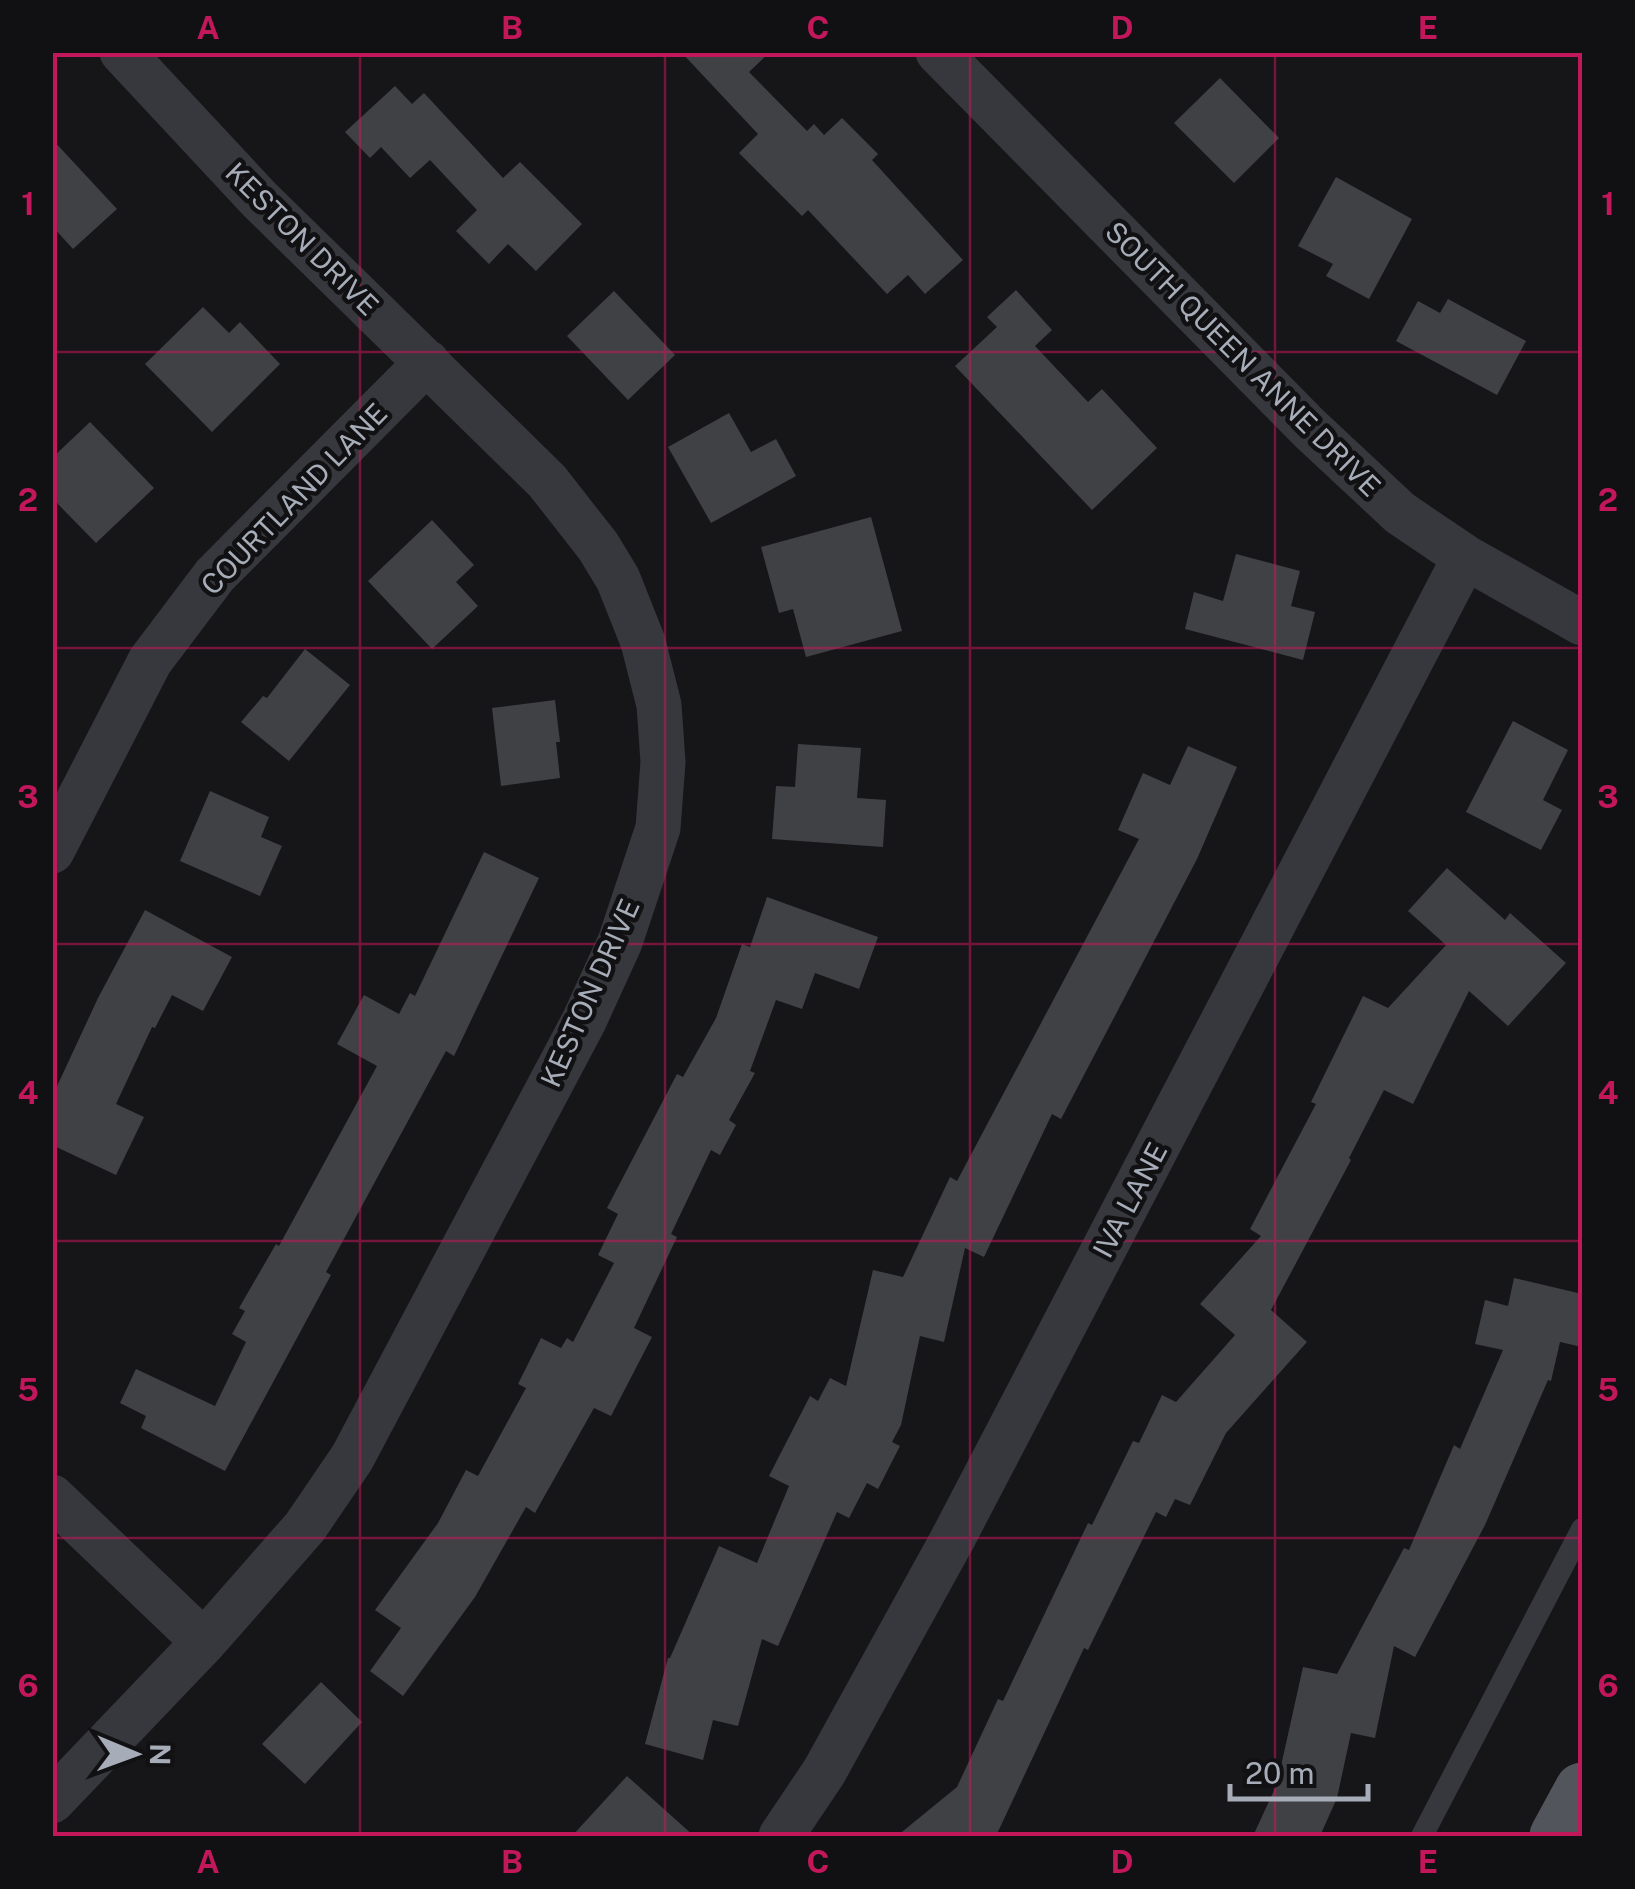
<svg xmlns="http://www.w3.org/2000/svg" width="1635" height="1889" font-family="'Public Sans',sans-serif">
  <style>
    .building { fill: #404145 }
    .lines { fill: none; stroke-linecap: round; stroke-linejoin: round }
    .lane { stroke: #37383d; stroke-width: 22 }
    .street { stroke: #37383d; stroke-width: 45 }
    .primary { stroke: #53555c; stroke-width: 55 }
    .grid { fill: none; stroke: #c2185b; stroke-width: 2.5; stroke-opacity: 0.55 }
    .labels { text-anchor: middle; stroke-width: 9; stroke-linejoin: round; paint-order: stroke }
    .street-label { font-size: 28px; fill: #a7adb8; stroke: #111113 }
    .neatline { fill: none; stroke: #c2185b; stroke-width: 4 }
    .grid-label { font-size: 32px; text-anchor: middle; font-weight: bold; fill: #c2185b }
  </style>
  <rect width="100%" height="100%" fill="#161618"/>
  <path class="building" d="M681,52h89l-21,20 58,59 7,-7 10,11 18,-17 36,36 -6,6 91,100 -38,34 -17,-19 -21,19 -79,-84 -6,6 -63,-63 19,-19z
    M1220,78l59,60 -45,45 -60,-60z
    M395,86l17,18 12,-11 79,85 17,-16 62,62 -46,47 -28,-27 -19,20 -33,-33 21,-21 -47,-50 -20,18 -29,-31 -11,11 -25,-26z
    M52,139l65,70 -44,40 -21,-23z
    M1336,177l76,42 -43,80 -43,-23 7,-12 -35,-18z
    M1016,290l36,40 -17,16 53,56 14,-13 55,59 -65,62 -137,-144 42,-39 -10,-10z
    M614,291l61,64 -47,45 -61,-64z
    M1448,299l78,42 -29,54 -101,-54 22,-40 22,12z
    M203,307l26,26 11,-11 40,42 -68,68 -67,-68z
    M729,413l22,39 25,-13 20,37 -85,47 -43,-76z
    M90,422l64,66 -58,55 -44,-45v-40z
    M871,517l31,114 -96,26 -13,-48 -14,4 -18,-66z
    M432,520l42,45 -18,17 22,24 -46,43 -64,-68z
    M1236,554l64,17 -9,35 24,6 -12,48 -118,-31 9,-37 29,9z
    M305,649l45,36 -61,76 -48,-39 22,-26 4,2z
    M555,700l5,42h-4l4,36 -59,8 -9,-78z
    M1513,721l55,29 -25,50 19,10 -21,40 -75,-38z
    M798,744l63,4 -4,50 29,2 -3,47 -111,-8 4,-53 19,1z
    M1188,746l49,21 -40,92 -136,260 -9,-5 -68,143 -19,-9 -21,94 -24,-6 -19,89 -9,17 8,4 -22,43 -11,-6 -18,35 -12,-6 -59,134 -16,-7 -24,87 -25,-6 -10,40 -58,-16 23,-86h2l49,-112 38,17 32,-77 -20,-10 41,-80 8,5 12,-23 16,8 27,-116 30,7 47,-100 7,4 182,-342 -21,-9 25,-57 27,12z
    M210,791l59,26 -8,20 21,9 -22,50 -80,-35z
    M484,852l55,26 -85,178 -8,-5 -120,221 5,3 -106,196 -84,-43 5,-12 -26,-13 16,-34 79,37 31,-64 -14,-8 13,-23 -6,-3 37,-64 3,2 98,-180 -40,-22 27,-49 35,19 11,-21 5,3z
    M1447,868l58,52 5,-7 56,50 -58,63 -39,-35 -56,113 -29,-14 -35,68 2,2 -80,150 36,32 -81,91 -36,72 -15,-6 -9,18 -10,-5 -68,138 -4,-2 -88,188h-99l60,-49 41,-88 5,2 85,-178 4,2 41,-84 6,2 23,-48 14,7 59,-67 -35,-31 61,-68 -11,-7 66,-125 -5,-2 52,-106 25,12 58,-63 -38,-34z
    M767,897l111,40 -19,52 -44,-16 -13,36 -26,-9 -26,71 5,2 -26,47 7,5 -16,30 -9,-5 -40,84 6,3 -43,91 18,9 -41,79 -17,-8 -59,105 -9,-6 -51,90 -72,99 -33,-25 31,-43 -26,-18 63,-87 28,-53 12,6 48,-88 -8,-4 23,-46 20,10 6,-10 6,4 41,-79 -16,-8 20,-41 -11,-6 70,-134 6,3 33,-59 26,-74 8,3z
    M145,910l87,47 -29,54 -31,-16 -17,33 -3,-1 -36,77 28,13 -28,58 -64,-30v-48l46,-99z
    M1514,1278l68,16v53l-22,-5 -9,39 -3,-1 -63,145 -70,132 -21,-11 -19,92 -24,-5 -14,65 -17,38h-67l24,-52 26,-117 34,7 67,-126 5,2 45,-105 6,4 43,-99 -28,-6 10,-44 23,6z
    M321,1682l41,40 -57,62 -43,-40z
    M627,1776l67,60h-122z"/>
  <g class="lines">
    <path class="lane" d="M1422,1836l160,-307"/>
    <path class="street" d="M938,52l372,377 90,84 65,44 117,66
      M52,851l98,-190 65,-86 212,-213
      M52,1497l152,145
      M52,1801l152,-159 101,-115 47,-69 232,-437 36,-79 38,-114 5,-66 -4,-57 -16,-63 -25,-63 -20,-33 -51,-65 -288,-282 -137,-147
      M781,1836l43,-64 128,-232 513,-983"/>
    <path class="primary" d="M1557,1836l25,-46"/>
  </g>
  <path class="grid" d="M360,52v1784M665,52v1784M970,52v1784M1275,52v1784M52,352h1530M52,648h1530M52,944h1530M52,1241h1530M52,1538h1530"/>
  <g class="labels">
    <g class="street-label">
      <text transform="translate(302 239) rotate(45)" y="10">KESTON DRIVE</text>
      <text transform="translate(1243 359) rotate(45)" y="10">SOUTH QUEEN ANNE DRIVE</text>
      <text transform="translate(294 499) rotate(-46)" y="10">COURTLAND LANE</text>
      <text transform="translate(590 993) rotate(-66)" y="10">KESTON DRIVE</text>
      <text transform="translate(1130 1200) rotate(-62)" y="10">IVA LANE</text>
    </g>
  </g>
  <rect width="1635" height="1889" fill="none" stroke="#111113" stroke-width="110"/>
  <g transform="translate(135 1754) rotate(91)" stroke="#111113" stroke-width="8" paint-order="stroke">
  <path d="M0-8L18 38L0 25L-18 38Z" fill="#a7adb8"/>
  <text y="-15" font-size="28" font-weight="bold" text-anchor="middle" fill="#a7adb8">N</text>
  </g>
  <path d="M1230 1784v15h138v-15" fill="none" stroke="#a7adb8" stroke-width="5"/>
  <text x="1245" y="1784" font-size="30" fill="#a7adb8" stroke="#111113" stroke-width="8" paint-order="stroke">20 m</text>
  <rect x="55" y="55" width="1525" height="1779" class="neatline"/>
  <g class="grid-label">
    <text x="208" y="39">A</text>
    <text x="512" y="39">B</text>
    <text x="818" y="39">C</text>
    <text x="1122" y="39">D</text>
    <text x="1428" y="39">E</text>
    <text x="28" y="215">1</text>
    <text x="1608" y="215">1</text>
    <text x="28" y="511">2</text>
    <text x="1608" y="511">2</text>
    <text x="28" y="808">3</text>
    <text x="1608" y="808">3</text>
    <text x="28" y="1104">4</text>
    <text x="1608" y="1104">4</text>
    <text x="28" y="1401">5</text>
    <text x="1608" y="1401">5</text>
    <text x="28" y="1697">6</text>
    <text x="1608" y="1697">6</text>
    <text x="208" y="1873">A</text>
    <text x="512" y="1873">B</text>
    <text x="818" y="1873">C</text>
    <text x="1122" y="1873">D</text>
    <text x="1428" y="1873">E</text>
  </g>
</svg>
